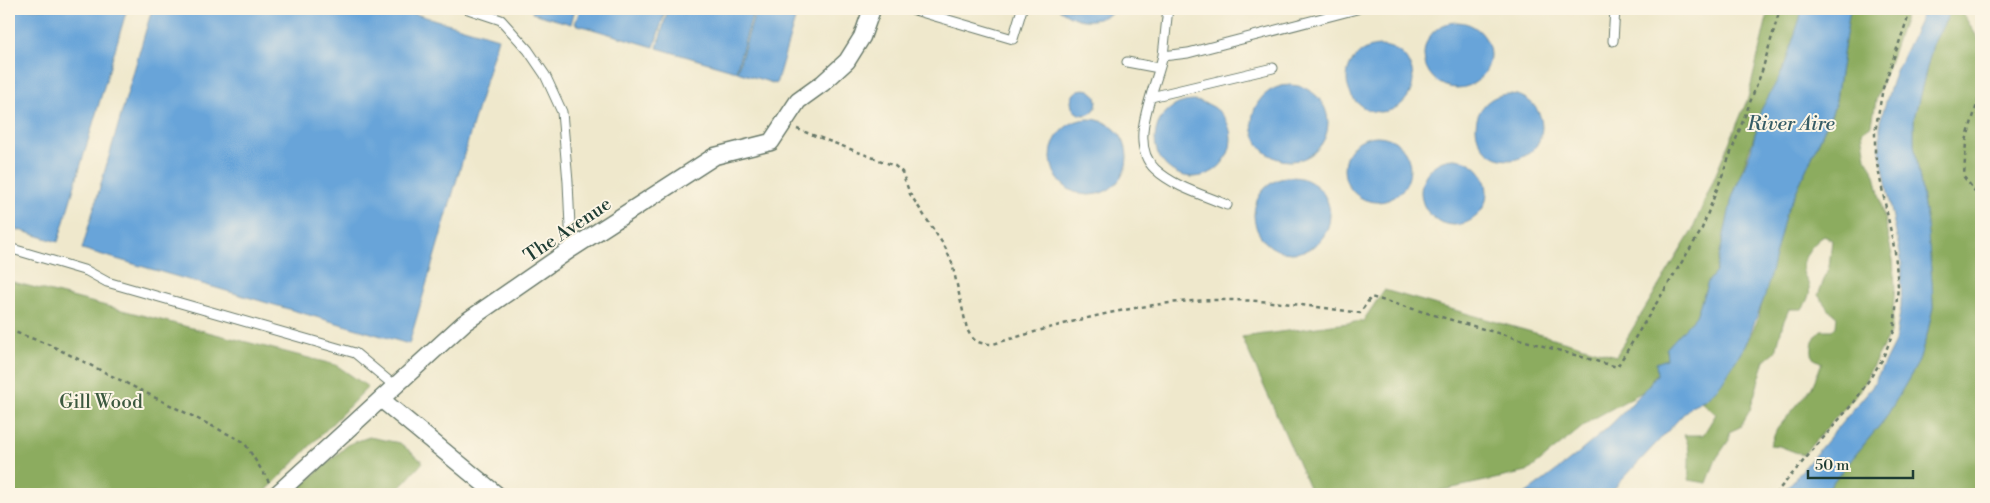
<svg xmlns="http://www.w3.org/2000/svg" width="1990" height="503" font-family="'Libre Bodoni',serif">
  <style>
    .forest { fill: #8cac5f; stroke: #56744a }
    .water { fill: #67a4d9; stroke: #437086 }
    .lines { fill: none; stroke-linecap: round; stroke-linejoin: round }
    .service-casing { stroke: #687969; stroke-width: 11 }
    .minor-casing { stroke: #687969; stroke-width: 19 }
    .path { stroke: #687969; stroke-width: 2.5; stroke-dasharray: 4 4; stroke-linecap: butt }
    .service { stroke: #fff; stroke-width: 9 }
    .minor { stroke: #fff; stroke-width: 16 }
    .labels { text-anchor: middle; stroke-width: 4; stroke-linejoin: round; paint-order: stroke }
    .street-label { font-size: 19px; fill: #1f3d34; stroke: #fcf5e5 }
    .park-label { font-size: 19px; fill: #3c593f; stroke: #fcf5e5 }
    .water-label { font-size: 20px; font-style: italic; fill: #355c66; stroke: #fcf5e5 }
  </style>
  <rect width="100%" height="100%" fill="#fcf5e5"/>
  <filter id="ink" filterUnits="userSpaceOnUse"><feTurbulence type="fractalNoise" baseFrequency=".02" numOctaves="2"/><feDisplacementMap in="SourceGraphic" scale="10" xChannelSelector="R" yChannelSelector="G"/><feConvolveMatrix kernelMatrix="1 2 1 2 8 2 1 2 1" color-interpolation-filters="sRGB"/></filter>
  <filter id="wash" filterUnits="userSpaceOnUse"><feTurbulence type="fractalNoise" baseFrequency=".0096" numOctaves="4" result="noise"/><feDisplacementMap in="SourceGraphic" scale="20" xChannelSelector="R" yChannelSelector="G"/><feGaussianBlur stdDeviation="1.12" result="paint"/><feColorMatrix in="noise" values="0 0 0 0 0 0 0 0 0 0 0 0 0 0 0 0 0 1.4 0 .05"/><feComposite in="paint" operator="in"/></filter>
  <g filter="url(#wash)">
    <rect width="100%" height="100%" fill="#efe8cc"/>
    <path class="forest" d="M1769,9h34l-12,41 -35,81 -24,67 -16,74 -8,10 -12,34 -30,33 1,10 -23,32 -53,29 -64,52 -102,22h-113l-70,-157 121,-16 21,-31 232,66 76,-125 56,-133z
      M1850,9h58l-32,91 -4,25 -10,7 4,26 9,17 18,85 2,26 -4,45 -31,59 -57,65 -24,-9 -9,-1 7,-16 35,-42 10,-24 -9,-5c-3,-11 0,-21 8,-28h11l4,-3 1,-11 -9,-7 -10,-14 11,-28 3,-27 -8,-4c-12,8 -22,20 -21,36 1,4 4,7 5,11 4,10 -1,18 -6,26h-13l-6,14 -7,28 -11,9 -15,50 -10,17 -11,5v8l-13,19 -9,24 -18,-3c-1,-15 3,-32 -5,-45h19l13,-21 -15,-13 5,-2 39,-53 12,-24 28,-106 50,-110z
      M1952,9h8l21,34v451h-115l-15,-6 -3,6h-25l62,-75 33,-56 9,-28 6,-28 -1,-25 -5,-58 -13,-80v-26l19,-74z
      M9,281l327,84 32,22 -105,107h-254z
      M369,437l31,6 23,19 -29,32h-102l57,-50z"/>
    <path class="water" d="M9,9h118l-69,233 -49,-15z
      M152,9h246l100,29 -89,306 -327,-95z
      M533,9h42l-4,15 -39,-11z
      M580,9h86l-12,38 -79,-23z
      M668,9h86l-18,62 -79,-23z
      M756,9h42l-22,75 -39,-12z
      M1059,9h58c-20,15 -38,15 -58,0z
      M1803,9h47l-15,97 -50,110 -20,80 -20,50 -24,38 -15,15 -15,7 -82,88h-84c49,-35 95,-73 132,-119l-1,-12 11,-4 -1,-10 30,-33 12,-34 8,-10 16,-74 19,-48 10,-40 22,-40z
      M1921,9h31l-19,35 -19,74v26l13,80 5,58 1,25 -6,28 -9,28 -33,56 -62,75h-41l90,-107 23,-45 6,-35 1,-43 -22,-113v-30l15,-48 25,-52z
      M1424 55a33 33 0 1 1 66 0a33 33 0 1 1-66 0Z
      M1347 79a33 33 0 1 1 66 0a33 33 0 1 1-66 0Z
      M1252 123a38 38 0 1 1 76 0a38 38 0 1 1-76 0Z
      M1071 102a13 13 0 1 1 26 0a13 13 0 1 1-26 0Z
      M1476 127a33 33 0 1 1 66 0a33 33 0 1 1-66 0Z
      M1155 139a38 38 0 1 1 76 0a38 38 0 1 1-76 0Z
      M1051 157a38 38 0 1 1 76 0a38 38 0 1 1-76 0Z
      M1344 169a33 33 0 1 1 66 0a33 33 0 1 1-66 0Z
      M1421 192a33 33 0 1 1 66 0a33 33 0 1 1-66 0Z
      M1254 215a38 38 0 1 1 76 0a38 38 0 1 1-76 0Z"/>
  </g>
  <g filter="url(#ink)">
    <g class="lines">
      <defs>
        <path id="service" d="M468,9l33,11 27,30 17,25 17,37 6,70 3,67
          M911,9l102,30 9,-30
          M1168,9c-2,15 -3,31 -5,46 -6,31 -37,87 -8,114 19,18 49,26 72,36
          M1613,41l2,-32
          M1163,56l25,-3 169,-44
          M1127,62l32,6
          M1151,97l122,-29
          M9,248l78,23 20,11 248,71 41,34"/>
        <path id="minor" d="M382,400l114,94
          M277,494l187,-171 107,-74 144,-93 56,-14 27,-41 25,-18 24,-22 15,-24 10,-28"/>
      </defs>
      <use href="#service" class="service-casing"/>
      <use href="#minor" class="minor-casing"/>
      <path class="path" d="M1981,91l-15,50 -2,36 17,22
        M797,129l98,37 7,6 8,22 35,53 7,16 15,66c6,13 12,15 26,15 65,-19 133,-39 200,-43 56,-4 112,4 167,12l11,-16 246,70 84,-136 61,-160 18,-62
        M9,330l41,15 194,97 25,40
        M1775,494l80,-93 27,-41 12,-29 4,-45 -3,-34 -20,-98v-22l8,-44 28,-79"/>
      <use href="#service" class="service"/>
      <use href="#minor" class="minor"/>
    </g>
  </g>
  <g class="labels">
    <g class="street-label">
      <text transform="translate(567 229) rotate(-34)" y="7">The Avenue</text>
    </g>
    <g class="park-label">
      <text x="101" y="408">Gill Wood</text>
    </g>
    <g class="water-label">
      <text x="1791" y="130">River Aire</text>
    </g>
  </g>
  <rect width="1990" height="503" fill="none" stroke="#fcf5e5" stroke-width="30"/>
  <path d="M1808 470v8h105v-8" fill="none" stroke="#1f3d34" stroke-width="2.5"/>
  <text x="1815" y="470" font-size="15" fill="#1f3d34" stroke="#fcf5e5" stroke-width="4" paint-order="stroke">50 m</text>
</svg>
